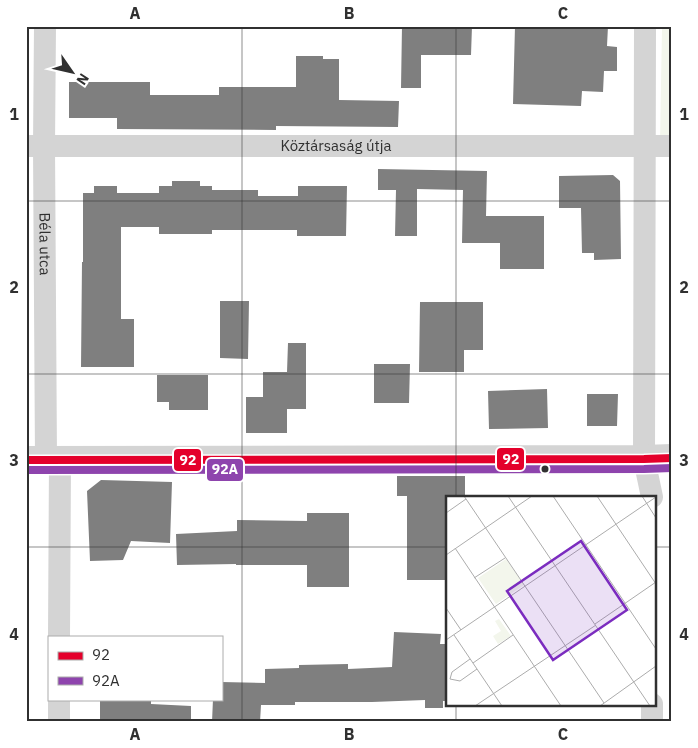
<svg xmlns="http://www.w3.org/2000/svg" width="698" height="748" font-family="'IBM Plex Sans',sans-serif">
  <style>
    .green { fill: #f3f6ec }
    .building { fill: #7f7f7f }
    .lines { fill: none; stroke-linecap: round; stroke-linejoin: round }
    .minor { stroke: #d4d4d4; stroke-width: 22 }
    .tertiary { stroke: #d4d4d4; stroke-width: 28 }
    .bus-1-casing { stroke: #fff; stroke-width: 11 }
    .bus-2-casing { stroke: #fff; stroke-width: 11 }
    .bus-1 { stroke: #e4002b; stroke-width: 8 }
    .bus-2 { stroke: #8e44ad; stroke-width: 8 }
    .grid { fill: none; stroke: #303030; stroke-width: 1; stroke-opacity: 0.55 }
    .bus-dot { fill: #303030; stroke: #fff; stroke-width: 2 }
    .labels { text-anchor: middle; stroke-width: 5; stroke-linejoin: round; paint-order: stroke }
    .street-label { font-size: 15px; fill: #303030; stroke: #fff }
    .inset-road { fill: none; stroke: #acacac; stroke-width: 1 }
    .view { fill: #7b2cbf; fill-opacity: 0.15; stroke: #7b2cbf; stroke-width: 2.5 }
    .inset-edge { fill: none; stroke: #303030; stroke-width: 2.5 }
    .line-badge { stroke: #fff; stroke-width: 2 }
    .badge-label { font-size: 14px; text-anchor: middle; font-weight: bold; fill: #fff }
    .neatline { fill: none; stroke: #303030; stroke-width: 2 }
    .grid-label { font-size: 16px; text-anchor: middle; font-weight: bold; fill: #303030 }
  </style>
  <rect width="100%" height="100%" fill="#fff"/>
  <path class="green" d="M662,26h10v118h-12z"/>
  <path class="building" d="M402,26h70l-1,29h-50v33h-20z
    M515,26h93l-1,20 10,1v24h-13l-1,21 -21,-1 -1,15 -68,-2z
    M296,56h27v3h16v41l60,1 -1,26 -122,-1v4l-159,-1v-11h-48v-36h81v13h69v-8h77z
    M378,169l109,2 -1,45h58v53h-44v-26h-38l1,-53 -46,-1v47h-22l1,-46h-18z
    M613,175l7,6 1,78 -27,1v-7h-12l-1,-45h-22v-32z
    M172,181h28v5h12v4h46v6h40v-10h49l-1,50h-49v-6h-85v4h-53v-7h-38v92h13v48h-53l1,-105h1v-69h11v-7h23v7h42v-7h13z
    M220,301h29l-1,58 -28,-1z
    M420,302h63v48h-19v22h-45z
    M288,343h18v66h-19v24h-41v-36h17v-25h24z
    M374,364h36l-1,39h-35z
    M157,375h51v35h-39v-8h-12z
    M547,389l1,39 -59,1 -1,-38z
    M587,394h31l-1,32h-30z
    M397,476h68v21h-18v83h-40v-84h-10z
    M101,480l71,2 -2,61 -39,-2 -8,19 -33,1 -3,-70z
    M307,513h42v74h-42v-22h-71v-1l-59,1 -1,-31 61,-3v-11l70,1z
    M394,632l47,2 -1,10h7v57h-4v7h-18v-8l-53,2h-77v3h-34l-1,17h-48l1,-23h8v-17l44,1v-14l34,-1v-3l49,-1v5l44,-2z
    M100,699h51v5l40,2v16h-91z"/>
  <g class="lines">
    <g class="minor">
      <path id="s1" d="M45,26l-1,120 2,314"/>
      <path d="M645,26l-1,433 8,38"/>
      <path id="s2" d="M26,146h646"/>
      <path d="M59,637l1,-177"/>
      <path d="M59,722v-23"/>
      <path d="M652,722v-18"/>
    </g>
    <path class="tertiary" d="M26,460l618,-1 28,-1"/>
    <defs>
      <path id="bus-1" d="M26,460l618,-1 28,-1"/>
      <path id="bus-2" d="M26,470l618,-1 28,-1"/>
    </defs>
    <use href="#bus-1" class="bus-1-casing"/>
    <use href="#bus-2" class="bus-2-casing"/>
    <use href="#bus-1" class="bus-1"/>
    <use href="#bus-2" class="bus-2"/>
  </g>
  <path class="grid" d="M242,26v696M456,26v471M26,201h646M26,374h646M26,547h421M654,547h18M456,704v18"/>
  <circle class="bus-dot" cx="545" cy="469" r="4.5"/>
  <g class="labels">
    <g class="street-label">
      <text dy="5" stroke="none"><textPath href="#s2" startOffset="310">Köztársaság útja</textPath></text>
      <text dy="5" stroke="none"><textPath href="#s1" startOffset="218">Béla utca</textPath></text>
    </g>
  </g>
  <g transform="translate(446 496)">
    <rect width="210" height="210" fill="#fff"/>
    <path d="M60,63l18,26 -28,19 -18,-26zM53,123l12,17 -13,8 -5,-8 8,-5 -6,-10z" fill="#f3f6ec"/>
    <path class="inset-road" d="M18,0l140,207M62,0l142,210M107,0l103,153M151,0l59,88M196,0l14,22M0,17l20,-14M9,52l106,158M0,59l86,-59M28,82l31,-20M0,112l15,22M149,128l61,-42M8,139l48,71M0,144l210,-143M27,167l40,-28M4,183l10,2 17,-12M4,183l2,-7 18,-13M29,210l121,-81M154,210l56,-40"/>
    <path class="view" d="M135,45l46,69 -74,50 -46,-69z"/>
    <rect width="210" height="210" class="inset-edge"/>
  </g>
  <g class="line-badge">
    <rect x="496" y="447" width="29" height="24" rx="5" fill="#e4002b"/>
    <rect x="173" y="448" width="29" height="24" rx="5" fill="#e4002b"/>
    <rect x="206" y="458" width="38" height="24" rx="5" fill="#8e44ad"/>
  </g>
  <g class="badge-label">
    <text x="511" y="464">92</text>
    <text x="188" y="465">92</text>
    <text x="225" y="474">92A</text>
  </g>
  <rect width="698" height="748" fill="none" stroke="#ffffff" stroke-width="55"/>
  <rect x="48" y="636" width="175" height="65" fill="#ffffff" stroke="#acacac"/>
  <rect x="58" y="652" width="25" height="8" fill="#e4002b" stroke="#acacac"/>
  <text x="92" y="660" font-size="15" fill="#303030">92</text>
  <rect x="58" y="677" width="25" height="8" fill="#8e44ad" stroke="#acacac"/>
  <text x="92" y="686" font-size="15" fill="#303030">92A</text>
  <g transform="translate(72 72) rotate(124)" stroke="#ffffff" stroke-width="4" paint-order="stroke">
  <path d="M0-4L9 19L0 12L-9 19Z" fill="#303030"/>
  <text y="-8" font-size="14" font-weight="bold" text-anchor="middle" fill="#303030">N</text>
  </g>
  <rect x="28" y="28" width="642" height="692" class="neatline"/>
  <g class="grid-label">
    <text x="135" y="19">A</text>
    <text x="349" y="19">B</text>
    <text x="563" y="19">C</text>
    <text x="14" y="120">1</text>
    <text x="684" y="120">1</text>
    <text x="14" y="293">2</text>
    <text x="684" y="293">2</text>
    <text x="14" y="466">3</text>
    <text x="684" y="466">3</text>
    <text x="14" y="640">4</text>
    <text x="684" y="640">4</text>
    <text x="135" y="740">A</text>
    <text x="349" y="740">B</text>
    <text x="563" y="740">C</text>
  </g>
</svg>
